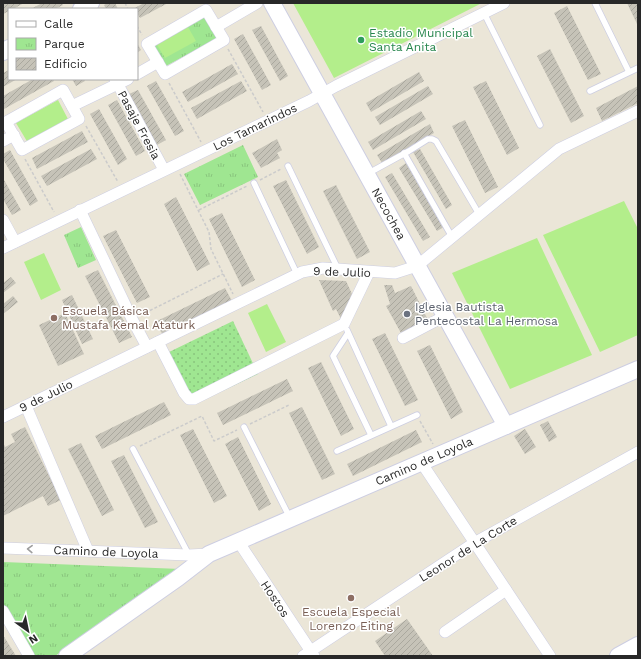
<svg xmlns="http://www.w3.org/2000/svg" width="641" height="659" font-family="'Work Sans',sans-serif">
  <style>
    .grass { fill: url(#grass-dots) }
    .park { fill: url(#park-tufts) }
    .pitch { fill: #b3ee8b }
    .building { fill: url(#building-hatch) }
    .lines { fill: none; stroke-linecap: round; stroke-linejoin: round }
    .lane-casing { stroke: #cdcee2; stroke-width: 7 }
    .street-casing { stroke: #cdcee2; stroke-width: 12 }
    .secondary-casing { stroke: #cdcee2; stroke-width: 18 }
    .path { stroke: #cbcbcb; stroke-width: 1.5; stroke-dasharray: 3 2; stroke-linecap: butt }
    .lane { stroke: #fff; stroke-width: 5.5 }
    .street { stroke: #fff; stroke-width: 11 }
    .secondary { stroke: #fff; stroke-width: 16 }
    .oneway { stroke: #9e9e9e }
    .leisure-dot { fill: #2e9e5b; stroke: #fff; stroke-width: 1.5 }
    .worship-dot { fill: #6b7280; stroke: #fff; stroke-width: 1.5 }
    .education-dot { fill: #8d6e63; stroke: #fff; stroke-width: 1.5 }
    .labels { text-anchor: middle; stroke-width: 3; stroke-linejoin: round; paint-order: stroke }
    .leisure-label { font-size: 12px; fill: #27864d; stroke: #fff; text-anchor: start }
    .street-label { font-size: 12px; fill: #282828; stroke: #fff }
    .worship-label { font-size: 12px; fill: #5b616d; stroke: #fff; text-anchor: start }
    .education-label { font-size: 12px; fill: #785e54; stroke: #fff; text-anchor: start }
  </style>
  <defs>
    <pattern id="grass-dots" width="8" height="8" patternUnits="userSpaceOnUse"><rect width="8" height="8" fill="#9fe691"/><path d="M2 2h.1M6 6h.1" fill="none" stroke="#89c57d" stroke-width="1.8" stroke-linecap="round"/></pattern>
    <pattern id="park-tufts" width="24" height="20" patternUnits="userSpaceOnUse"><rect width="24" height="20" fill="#9fe691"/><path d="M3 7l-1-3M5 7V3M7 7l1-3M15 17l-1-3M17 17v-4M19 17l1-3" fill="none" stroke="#89c57d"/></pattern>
    <pattern id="building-hatch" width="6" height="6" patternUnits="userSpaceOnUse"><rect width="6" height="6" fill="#c6c3b8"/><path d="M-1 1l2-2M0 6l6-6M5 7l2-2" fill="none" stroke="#aaa89e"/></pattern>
  </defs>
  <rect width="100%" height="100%" fill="#ebe6d8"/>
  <path class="grass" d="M233,321l25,53 -65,31 -26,-52z"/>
  <path class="park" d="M202,11l16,23 -2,5 -50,27 -15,-23z
    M243,145l15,32 -58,28 -16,-31z
    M81,227l15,33 -18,8 -14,-33z
    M3,562l178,7 -126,87h-20l-32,-53z"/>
  <path class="pitch" d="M293,3h189l-148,75z
    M188,27l8,14 -31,17 -8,-13z
    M58,100l11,21 -41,22 -12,-20z
    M624,201l14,28v106l-38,17 -57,-117z
    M537,238l55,117 -82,34 -58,-116z
    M44,253l17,37 -20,10 -17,-38z
    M267,304l19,38 -20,10 -18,-39z"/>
  <path class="building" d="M3,3h21l-11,6h-4v2l-6,3z
    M42,3h20l1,2 -8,4h-24z
    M107,3h8l3,6h-12l-2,-4z
    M144,3h24l-28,15 -3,-5v-4h-4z
    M627,3h11v23z
    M567,6l34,68 -13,6 -34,-67z
    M261,26l27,50 -8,5 -28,-51z
    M243,34l28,51 -9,5 -28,-51z
    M137,43l4,7 -4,3z
    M550,49l34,67 -13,7 -34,-67z
    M232,64l6,10 -50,28 -6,-10z
    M9,70v9h8l-14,8v-14z
    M419,72l5,9 -53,31 -5,-9z
    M33,79h20l1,2 -50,28 -1,-3v-10z
    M72,79h12l1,2 -9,5z
    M156,81l28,50 -9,5 -28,-50z
    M241,81l6,10 -50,28 -6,-11z
    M486,81l33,67 -12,7 -34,-68z
    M428,86l5,8 -53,31 -5,-8z
    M638,86v17l-36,18 -6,-13z
    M138,90l28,50 -9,5 -28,-51z
    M117,100l28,51 -9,5 -28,-51z
    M99,109l28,50 -9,6 -28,-51z
    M421,111l5,8 -53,31 -5,-8z
    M465,120l33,67 -13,6 -33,-67z
    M430,124l4,9 -52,30 -5,-8z
    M82,131l6,11 -51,27 -5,-11z
    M277,139l5,11 -5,3 3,5 -19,10 -9,-15z
    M91,149l6,10 -50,27 -6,-10z
    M420,149l32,56 -6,4 -33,-57z
    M10,150l28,51 -8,5 -27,-47v-5z
    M406,163l38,64 -7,4 -38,-63z
    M392,173l38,64 -7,4 -38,-64z
    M3,178l18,32 -9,5 -9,-16z
    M286,180l33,67 -12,7 -34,-68z
    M336,185l34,67 -13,7 -34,-68z
    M176,197l34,67 -13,7 -33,-67z
    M222,213l33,67 -13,7 -33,-68z
    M116,230l34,67 -13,6 -34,-67z
    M98,270l34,67 -13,6 -34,-67z
    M11,277l5,6 -13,10v-10z
    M319,280l27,1 6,13 -9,24 -2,1 -5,-10 -3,2z
    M384,285h8l3,8 16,-7 18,36 -28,11 -15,-27 4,-2z
    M225,288l7,13 -69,34 -8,-13z
    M72,295l21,44 -11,5 -20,-44z
    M13,296l5,6 -15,12v-10z
    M65,313l19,41 -26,12 -19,-41z
    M385,333l33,67 -13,6 -33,-67z
    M430,345l33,67 -12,7 -34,-68z
    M321,362l33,67 -13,7 -33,-68z
    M287,379l6,12 -70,34 -6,-12z
    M164,402l7,13 -69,34 -7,-13z
    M302,407l33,67 -13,6 -33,-67z
    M548,421l9,16 -8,5 -9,-17z
    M25,427l36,73 -13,6 -5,-10 -40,20v-73l2,4 10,-5 -4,-8z
    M193,429l34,67 -13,7 -34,-68z
    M525,429l11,18 -11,7 -11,-18z
    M416,430l6,12 -69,34 -6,-12z
    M238,437l33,67 -12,7 -34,-67z
    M81,443l33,67 -12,6 -34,-67z
    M124,455l34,67 -13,6 -34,-67z
    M407,619l26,37h-48l-10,-15z
    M3,635l13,21h-13z"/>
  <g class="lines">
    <defs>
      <path id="lane" d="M595,3l34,69
        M484,13l56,112
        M590,91l48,-23
        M404,153l48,84
        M288,166l50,103
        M367,174l42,-23 19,-12h4l4,2 43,73
        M254,183l43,91
        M347,330l44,96
        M348,333l-15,23 38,79
        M244,427l46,91
        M133,449l56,106
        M337,451l80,-36"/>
      <g id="street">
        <path d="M206,10l18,30 -59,34 -18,-30z"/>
        <path d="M216,27l41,-24"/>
        <path d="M137,74l21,-12"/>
        <path d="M115,79l49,91"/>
        <path d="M63,90l16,29 -57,31 -16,-28z"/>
        <path d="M72,106l56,-27"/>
        <path d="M3,141l11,-6"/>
        <path d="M80,210l52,109 15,28"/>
        <path d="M3,220l12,22"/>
        <path d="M3,248l306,-147 27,-15 168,-83"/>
        <path d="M403,338l42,-22"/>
        <path d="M158,342l26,51 5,6h5l150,-75 25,-52"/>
        <path d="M26,406l62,145"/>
        <path d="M3,417l299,-145 21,-4 72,5 22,-7 142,-117 79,-38"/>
        <path d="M421,462l129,194"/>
        <path d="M238,541l76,115"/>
        <path id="s1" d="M3,548l186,7 20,-1"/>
        <path d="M3,611l26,45"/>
        <path d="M445,632l61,-42"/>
        <path d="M303,656l171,-113 164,-91"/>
      </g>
      <g id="secondary">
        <path id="s2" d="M272,3l234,423"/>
        <path d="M81,9l10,-6"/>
        <path d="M3,52l6,-4"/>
        <path id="s3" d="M67,656l111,-78 31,-24 429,-185"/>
        <path d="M618,656l20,-11"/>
      </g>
    </defs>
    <use href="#lane" class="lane-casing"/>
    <use href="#street" class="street-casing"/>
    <use href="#secondary" class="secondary-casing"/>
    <path class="path" d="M125,3l3,6
      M137,26l5,9
      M228,49l35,63
      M169,83l32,59
      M86,126l32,56
      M25,159l29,53
      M180,174l29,58 2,17 22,45
      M260,180l21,-11
      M199,210l48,-24
      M141,315l82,-41
      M420,421l13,23
      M250,424l39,-19
      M140,446l62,-30 12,25 23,-11"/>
    <use href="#lane" class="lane"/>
    <use href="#street" class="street"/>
    <use href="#secondary" class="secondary"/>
  </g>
  <defs><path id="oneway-chevron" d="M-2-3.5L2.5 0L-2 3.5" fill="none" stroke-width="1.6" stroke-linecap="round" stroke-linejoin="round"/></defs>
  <use class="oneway" href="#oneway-chevron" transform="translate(30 549) rotate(-178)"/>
  <circle class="leisure-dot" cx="361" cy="40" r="4"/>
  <circle class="worship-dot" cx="407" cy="314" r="4"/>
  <g class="education-dot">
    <circle cx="54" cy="318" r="4"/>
    <circle cx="351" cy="598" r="4"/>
  </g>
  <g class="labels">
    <g class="leisure-label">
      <text x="369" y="37">Estadio Municipal<tspan x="369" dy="14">Santa Anita</tspan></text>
    </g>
    <g class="street-label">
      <text transform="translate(139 125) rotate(62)" y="4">Pasaje Fresia</text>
      <text transform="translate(255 127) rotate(-26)" y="4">Los Tamarindos</text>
      <text dy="4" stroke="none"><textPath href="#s2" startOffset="241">Necochea</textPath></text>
      <text transform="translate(342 272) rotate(2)" y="4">9 de Julio</text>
      <text transform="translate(46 396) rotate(-26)" y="4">9 de Julio</text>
      <text dy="4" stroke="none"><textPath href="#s3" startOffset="409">Camino de Loyola</textPath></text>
      <text transform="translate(468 549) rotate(-32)" y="4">Leonor de La Corte</text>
      <text dy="4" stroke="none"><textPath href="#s1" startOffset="103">Camino de Loyola</textPath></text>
      <text transform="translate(275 599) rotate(56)" y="4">Hostos</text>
    </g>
    <g class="worship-label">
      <text x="415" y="311">Iglesia Bautista<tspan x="415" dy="14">Pentecostal La Hermosa</tspan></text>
    </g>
    <g class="education-label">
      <text x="62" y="315">Escuela Básica<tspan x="62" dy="14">Mustafa Kemal Ataturk</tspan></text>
      <text x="351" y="616" text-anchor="middle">Escuela Especial<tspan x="351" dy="14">Lorenzo Eiting</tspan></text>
    </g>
  </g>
  <rect width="641" height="659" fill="none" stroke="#282828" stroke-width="8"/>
  <rect x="8" y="8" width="130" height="72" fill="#ffffff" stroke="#a9a9a9"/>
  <rect x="16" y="21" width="20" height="6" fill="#ffffff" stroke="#a9a9a9"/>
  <text x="44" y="28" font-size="12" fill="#282828">Calle</text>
  <rect x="16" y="38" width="20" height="12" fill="url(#park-tufts)" stroke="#a9a9a9"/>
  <text x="44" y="48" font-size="12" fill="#282828">Parque</text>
  <rect x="16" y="58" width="20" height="12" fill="url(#building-hatch)" stroke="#a9a9a9"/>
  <text x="44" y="68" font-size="12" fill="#282828">Edificio</text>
  <g transform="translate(28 631) rotate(147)" stroke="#ffffff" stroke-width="3" paint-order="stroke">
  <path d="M0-3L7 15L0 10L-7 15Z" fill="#282828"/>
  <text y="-6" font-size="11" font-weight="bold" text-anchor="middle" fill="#282828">N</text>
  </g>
</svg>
